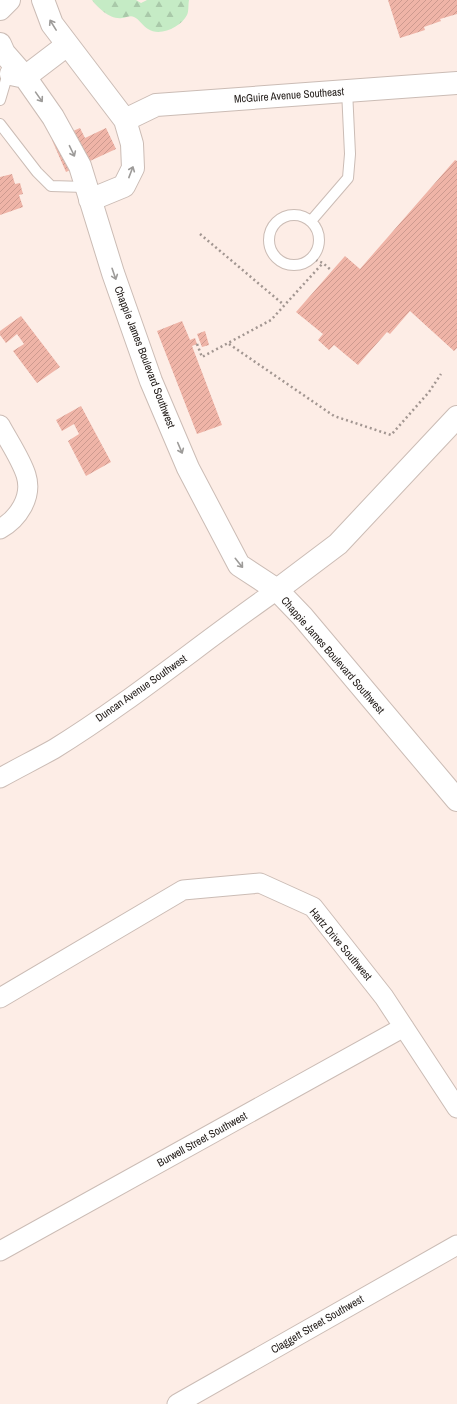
<svg xmlns="http://www.w3.org/2000/svg" width="457" height="1404" font-family="'Archivo Narrow',sans-serif">
  <style>
    .forest { fill: url(#forest-firs) }
    .building { fill: url(#building-hatch) }
    .lines { fill: none; stroke-linecap: round; stroke-linejoin: round }
    .service-casing { stroke: #cbbcb5; stroke-width: 12 }
    .minor-casing { stroke: #cbbcb5; stroke-width: 21 }
    .tertiary-casing { stroke: #cbbcb5; stroke-width: 24 }
    .path { stroke: #a29691; stroke-width: 2.5; stroke-dasharray: 2 3; stroke-linecap: butt }
    .service { stroke: #fff; stroke-width: 10 }
    .minor { stroke: #fff; stroke-width: 19 }
    .tertiary { stroke: #fff; stroke-width: 22 }
    .oneway { stroke: #9d9b99 }
    .labels { text-anchor: middle; stroke-width: 3; stroke-linejoin: round; paint-order: stroke }
    .street-label { font-size: 11px; fill: #26201d; stroke: #fefefe }
  </style>
  <defs>
    <pattern id="forest-firs" width="22" height="20" patternUnits="userSpaceOnUse"><rect width="22" height="20" fill="#c5ebc5"/><path d="M5 1l3.5 6h-7zM16 11l3.5 6h-7z" fill="#a9c9a9"/></pattern>
    <pattern id="building-hatch" width="6" height="6" patternUnits="userSpaceOnUse"><rect width="6" height="6" fill="#efb4a7"/><path d="M-1 1l2-2M0 6l6-6M5 7l2-2" fill="none" stroke="#cd9a8f"/></pattern>
  </defs>
  <rect width="100%" height="100%" fill="#fdede6"/>
  <path class="forest" d="M92,0h44l5,3 6,-3h42c-1,5 0,11 -2,15 -6,12 -27,22 -39,14 -5,-3 -9,-10 -14,-12 -4,-2 -8,1 -12,1 -11,2 -24,-10 -30,-18z"/>
  <path class="building" d="M388,0h69v14l-17,5 1,2 -17,6 1,3 -25,8z
    M80,128l5,10 21,-10 10,21 -50,23 -14,-32z
    M455,160l2,1v187l-3,3 -44,-40 -20,23 -3,-2 -29,33 -24,-20 -5,5 -11,-10 5,-6 -27,-22 49,-56 15,13z
    M12,174l3,10 5,-1 3,11 -4,1 4,12 -23,8v-38z
    M21,316l39,51 -23,16 -24,-32 11,-7 -7,-10 -11,9 -6,-8v-4z
    M182,321l8,19 5,-2 2,6 -5,2 30,79 -25,9 -40,-103z
    M205,331l4,14 -7,2 -5,-13z
    M81,406l30,56 -25,14 -18,-35 11,-7 -5,-10 -12,7 -6,-11z"/>
  <g class="lines">
    <defs>
      <path id="service" d="M0,100l8,-27
        M0,124l37,48 14,14 34,1
        M269 240a25 25 0 1 1 50 0a25 25 0 1 1-50 0Z
        M311,221l37,-43 2,-24 -3,-64"/>
      <path id="minor" d="M0,425c8,15 21,34 26,50 7,22 -8,44 -26,54
        M0,778c18,-10 36,-19 54,-29 78,-48 148,-107 223,-159
        M0,998l183,-108 77,-7 53,24 71,90 73,111
        M0,1251l404,-224
        M177,1404l280,-159"/>
      <path id="tertiary" d="M43,0l9,24 73,96 7,24 1,24 -9,18 -34,14
        M0,9l9,-9
        M0,44l4,9 21,24 28,40 27,49 33,107 38,108 37,87 51,97 38,25 25,26 155,184
        M11,74l14,3 42,-32
        M125,120l31,-15 301,-22
        M277,590l61,-46 119,-127"/>
    </defs>
    <use href="#service" class="service-casing"/>
    <use href="#minor" class="minor-casing"/>
    <use href="#tertiary" class="tertiary-casing"/>
    <path class="path" d="M200,234l84,71
      M311,258l12,5 9,8
      M197,344l5,13 69,-37 52,-57
      M229,344l105,72 57,19 38,-43 12,-18"/>
    <use href="#service" class="service"/>
    <use href="#minor" class="minor"/>
    <use href="#tertiary" class="tertiary"/>
  </g>
  <defs><path id="oneway-shaft" d="M-6 0H5M1.5-3L5.5 0L1.5 3" fill="none" stroke-width="1.6" stroke-linecap="round" stroke-linejoin="round"/></defs>
  <g class="oneway">
    <use href="#oneway-shaft" transform="translate(53 25) rotate(-122)"/>
    <use href="#oneway-shaft" transform="translate(39 97) rotate(55)"/>
    <use href="#oneway-shaft" transform="translate(72 151) rotate(64)"/>
    <use href="#oneway-shaft" transform="translate(131 172) rotate(-69)"/>
    <use href="#oneway-shaft" transform="translate(114 274) rotate(71)"/>
    <use href="#oneway-shaft" transform="translate(180 448) rotate(67)"/>
    <use href="#oneway-shaft" transform="translate(239 563) rotate(51)"/>
  </g>
  <g class="labels">
    <g class="street-label">
      <text transform="translate(289 95) rotate(-4)" y="4">McGuire Avenue Southeast</text>
      <text transform="translate(145 357) rotate(69)" y="4">Chappie James Boulevard Southwest</text>
      <text transform="translate(333 655) rotate(49)" y="4">Chappie James Boulevard Southwest</text>
      <text transform="translate(141 688) rotate(-35)" y="4">Duncan Avenue Southwest</text>
      <text transform="translate(341 944) rotate(50)" y="4">Hartz Drive Southwest</text>
      <text transform="translate(202 1139) rotate(-29)" y="4">Burwell Street Southwest</text>
      <text transform="translate(317 1324) rotate(-30)" y="4">Claggett Street Southwest</text>
    </g>
  </g>
</svg>
